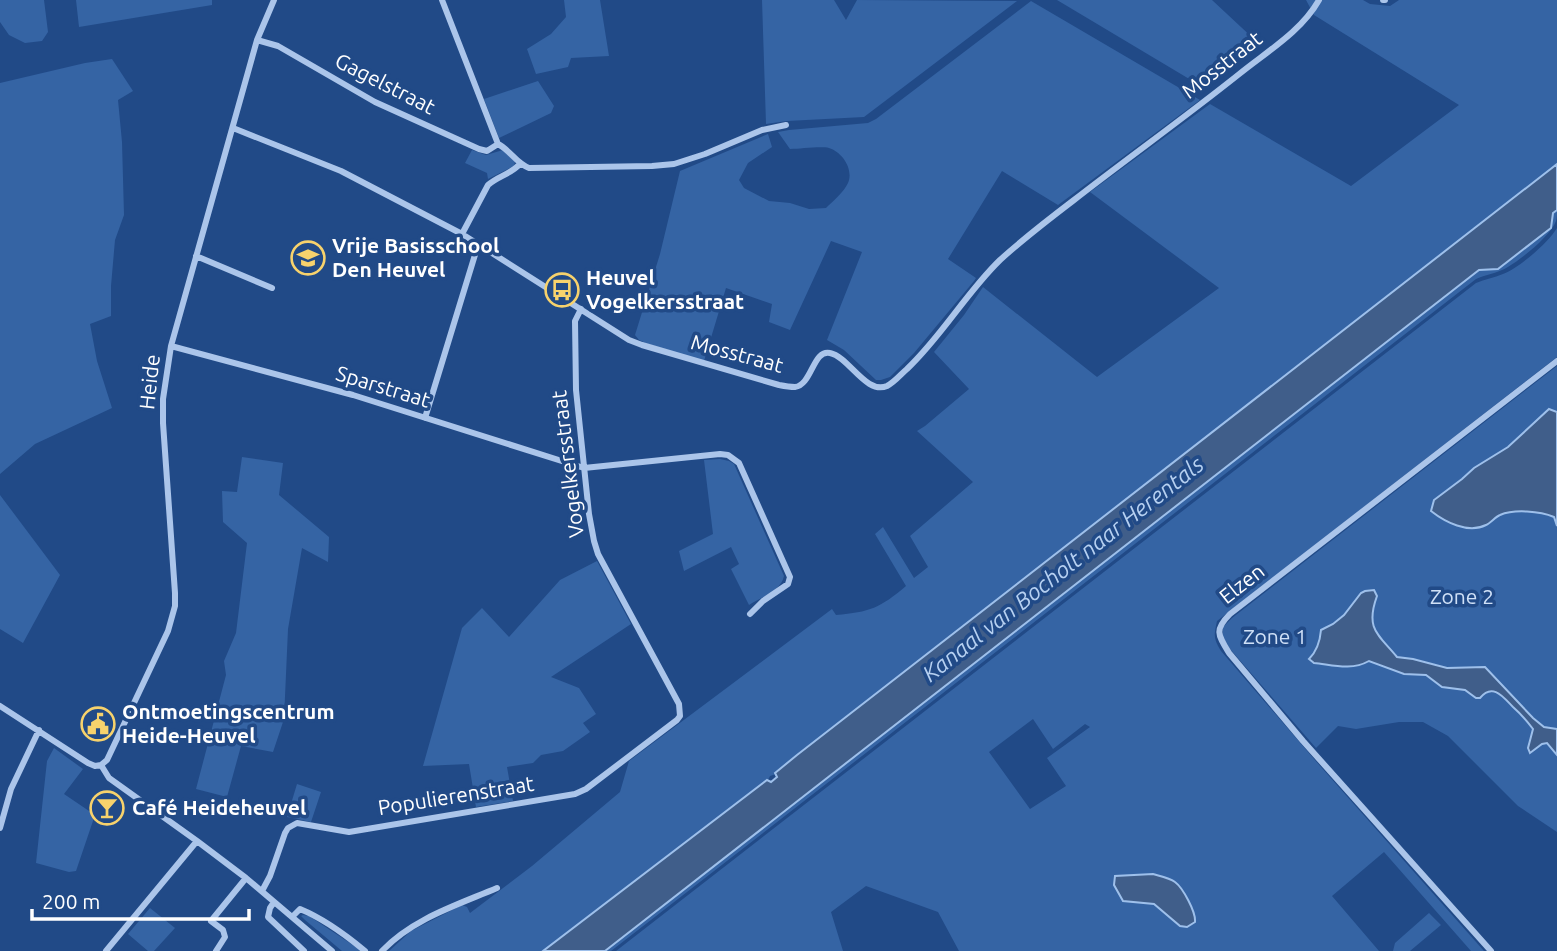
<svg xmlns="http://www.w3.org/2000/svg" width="1557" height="951" font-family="Ubuntu,sans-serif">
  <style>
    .green { fill: #3564a4; fill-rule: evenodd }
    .water { fill: #405e8a; stroke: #9ec0eb; stroke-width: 2 }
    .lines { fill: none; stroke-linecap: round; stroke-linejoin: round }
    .street { stroke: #abc5ea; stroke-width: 6 }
    .labels { text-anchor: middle; stroke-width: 7; stroke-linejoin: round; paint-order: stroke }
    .street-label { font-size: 21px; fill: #fff; stroke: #214a87 }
    .poi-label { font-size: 21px; font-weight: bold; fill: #fff; stroke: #214a87; text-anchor: start }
    .park-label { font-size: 21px; fill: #cfe0f7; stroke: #214a87 }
    .water-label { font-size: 23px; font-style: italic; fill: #b6d0f1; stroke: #214a87 }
  </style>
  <rect width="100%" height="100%" fill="#214a87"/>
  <path class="green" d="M0,0h44l4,32 -6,9 -17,2 -16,-8 -9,-13z
    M76,0h136v5l-133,22z
    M564,0h36l9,56 -38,2 -3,9 -32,7 -9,-25 24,-15 15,-17z
    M762,0h72l12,20 11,-20 160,1 -153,116 -77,4 -21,3z
    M1057,0h155l44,41 -55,45z
    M1306,0h57l7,4 20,2 9,-6h158v165l-760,590 -21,19 -6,2 -2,4 -225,171h-154l22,-20 51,-26 5,2 3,6 62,-47 88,-74 9,-31 203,-152 4,6c34,-3 44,-7 70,-29l-31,-52 8,-7 31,51 14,-11 -18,-31 63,-54 -56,-51 8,-5 44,-37 -35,-37 30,-37 19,-28 114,90 122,-89 -129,-96 120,-88 141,82 108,-81 -145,-90z
    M1031,1l169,99 -142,105 -56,-34 -54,88 28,19 -2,3 -60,72 -24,24 -9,3h-5l-32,-30 -17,-10 35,-88 -31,-11 -41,89 -21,-8 3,-18 -46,-16 -22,73 -56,-17 -9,-4 -4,-5 25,-81 20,-83 88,-37 4,13 -24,16 -9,17 5,8 25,13 21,2 19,6 17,-1c7,-7 18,-16 22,-25 6,-14 -6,-31 -19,-35 -9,-2 -29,1 -39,1l-12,-17 11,-2 79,-7 8,-4z
    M112,59l21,32 -15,9 4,42 2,73 -9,25 -4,46v30l-21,8 7,37 15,47 -77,36 -35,30v-391l85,-20z
    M538,81l16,25 -3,7 -52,25 -15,-39z
    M472,150l14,5 17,-5 12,12 -1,4 -26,13 -1,-6 -22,-10z
    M1557,210c0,3 0,8 -1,11 -6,16 -39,42 -54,49 -8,4 -18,5 -26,9l-865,672h-6l874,-681 19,-1 52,-41 3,-15z
    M1557,228v129l-340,264c-3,14 -4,17 4,30l100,116 163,184h-13l-87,-99 -52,44 47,55h-420l-21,-39 -72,-26 -35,26 12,39h-227l860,-668c9,-4 18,-5 27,-9 16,-6 45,-31 54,-46zM1033,719l20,30 32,-25 5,3 -43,31 19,28 -36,23 -41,-57z
    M1557,366v46l-8,-3 -41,38 -34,21 -12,11 -28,21 52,25c4,-3 10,-8 15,-10 15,-6 38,-4 53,2l3,9v203l-13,-2 -11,-9 -48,-51 -38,1 -34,-9 -16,-2c-19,-23 -32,-28 -20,-61l-3,-6 -9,1c-15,16 -23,29 -44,39v8l-6,15 5,11 4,-1 6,3 39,-5 35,13 22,1 16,12 23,3 11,8 13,-6 12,2 17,17 15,19c-3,7 -7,15 -3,23l12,-9 5,-1 10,12v77l-39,-26 -70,-70 -25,-14h-24l-43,7 -18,-3 -22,22 -86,-99 -7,-12v-10l9,-9z
    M242,457l41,6 -4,32 50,42 -1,25 -26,-14 -14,81 -4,90 -11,33 -32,-6 -14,51 -31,-8 30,-114 -2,-14 12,-28 11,-90 -24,-21 -1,-31 15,1z
    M720,459l9,2 5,3 50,112c-3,15 -22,21 -35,29l-18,-36 8,-5 -8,-17 -47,24 -5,-20 34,-17 -9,-74z
    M0,495l60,80 -37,68 -23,-14z
    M597,561l34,63 -80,53 28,11 17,26 -13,9 7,9 -27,19 -22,4 -8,8 -26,4 6,34 -37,6 -7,-43 -46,2 39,-138 20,-20 27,29 51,-57z
    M54,748l29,21 -19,25 31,21 -19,56 -7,1 -33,-9 11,-102z
    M297,784l24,8 -10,30 -24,-5z
    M150,908l25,20 -21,23h-6l-20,-17z
    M1429,913l12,12 -31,26h-17l2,-8z
    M303,915l6,1 53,35h-20l-37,-31 -4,-4z"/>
  <path class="water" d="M1557,164v46l-4,3 -2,15 -53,41 -19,1 -874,681h-62l224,-171 4,2 6,-5 -2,-4 22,-18z
    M1549,409l8,3v114l-3,-9c-14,-6 -40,-8 -54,-2 -5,2 -9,8 -14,10 -18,9 -41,-3 -55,-14l3,-11 28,-21 12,-11 34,-21z
    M1374,590l3,6c-12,33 1,38 20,61l16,2 34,9 38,-1 48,51 11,9 13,2v26l-10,-12 -5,1 -12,9 -2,-5 5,-19c-6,-8 -12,-15 -20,-22 -9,-9 -20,-25 -33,-9h-4l-11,-8 -23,-3 -16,-12 -22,-1 -35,-13c-18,10 -36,4 -55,2l-5,-4c8,-8 11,-17 12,-29l12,-6 11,-9 17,-22 4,-2z
    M1153,874c7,2 17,4 22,8 8,6 21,30 20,40l-8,5 -7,-1 -26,-22 -31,-3 -9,-16 1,-9z"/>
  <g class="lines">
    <path class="street" d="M442,0l56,144c12,6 18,19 31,24l123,-2 22,-2 31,-10 57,-24 24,-5
      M1383,0h2
      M257,40l21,6 97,56 104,47 8,2 11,-7
      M233,128l108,43 121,63 167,106 13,5 137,40c5,1 11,2 16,2 17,-2 18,-38 35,-34 19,4 36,42 57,33 8,-4 14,-12 20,-17 35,-33 59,-76 93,-109 23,-21 49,-41 74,-60 54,-42 110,-82 164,-125 28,-23 63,-43 81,-75
      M462,234l26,-49c10,-9 23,-11 32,-21
      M196,256l76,32
      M171,346l182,49 231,73 136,-14 8,1 11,8 51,114 -2,7 -25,17 -13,13
      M425,418l53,-173
      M0,706l88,57 7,3 6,-1
      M101,765l6,-5 61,-129 7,-25v-13l-12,-170v-24l8,-53 86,-306 17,-40
      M101,765l8,13 7,5 81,58 49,37 86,73
      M0,828l11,-39 28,-59
      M262,891l8,-15 15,-43 3,-5 9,-5 52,9 226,-38 11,-5 91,-69 3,-4 -1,-12 -81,-150 -4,-13 -5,-27 -13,-124 -1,-69 6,-12
      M274,902l-4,6 -2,9 36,34
      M292,917l8,-8c22,9 47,27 65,42
      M106,951l91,-110
      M216,951l9,-14 -2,-7 -12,-9 35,-43
      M382,951c30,-32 75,-46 115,-63
      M1491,951l-188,-210 -74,-88c-11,-18 -15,-23 1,-39l327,-253"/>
  </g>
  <defs>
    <symbol id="school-ring" viewBox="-11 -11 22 22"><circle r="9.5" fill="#214a87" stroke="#f7d26c" stroke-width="1.5"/><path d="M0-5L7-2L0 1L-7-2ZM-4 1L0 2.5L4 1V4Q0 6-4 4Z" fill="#f7d26c"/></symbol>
    <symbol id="bus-ring" viewBox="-11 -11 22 22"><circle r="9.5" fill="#214a87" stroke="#f7d26c" stroke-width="1.5"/><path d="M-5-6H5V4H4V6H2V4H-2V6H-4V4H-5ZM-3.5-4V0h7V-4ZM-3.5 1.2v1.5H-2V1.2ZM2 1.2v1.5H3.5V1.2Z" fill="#f7d26c"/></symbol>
    <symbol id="civic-ring" viewBox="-11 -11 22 22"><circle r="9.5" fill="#214a87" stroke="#f7d26c" stroke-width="1.5"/><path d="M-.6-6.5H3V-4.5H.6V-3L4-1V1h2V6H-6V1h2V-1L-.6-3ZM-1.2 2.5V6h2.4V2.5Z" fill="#f7d26c"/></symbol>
    <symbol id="bar-ring" viewBox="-11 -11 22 22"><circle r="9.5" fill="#214a87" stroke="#f7d26c" stroke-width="1.5"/><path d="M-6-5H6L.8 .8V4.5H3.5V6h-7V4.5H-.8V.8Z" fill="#f7d26c"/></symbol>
  </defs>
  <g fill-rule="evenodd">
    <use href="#school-ring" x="289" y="239" width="38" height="38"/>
    <use href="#bus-ring" x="543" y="271" width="38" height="38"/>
    <use href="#civic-ring" x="79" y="705" width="38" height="38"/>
    <use href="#bar-ring" x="88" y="789" width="38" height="38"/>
  </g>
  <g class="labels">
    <g class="street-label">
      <text transform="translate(1222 65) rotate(-38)" y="7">Mosstraat</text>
      <text transform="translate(385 84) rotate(27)" y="7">Gagelstraat</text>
      <text transform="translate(737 354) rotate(15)" y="7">Mosstraat</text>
      <text transform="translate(150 382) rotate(-84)" y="7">Heide</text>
      <text transform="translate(383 387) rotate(17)" y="7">Sparstraat</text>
      <text transform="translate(568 464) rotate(-97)" y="7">Vogelkersstraat</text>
      <text transform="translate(1242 584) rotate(-38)" y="7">Elzen</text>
      <text transform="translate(456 796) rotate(-9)" y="7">Populierenstraat</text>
    </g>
    <g class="poi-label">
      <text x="332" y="253">Vrije Basisschool<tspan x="332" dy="24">Den Heuvel</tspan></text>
      <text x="586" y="285">Heuvel<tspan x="586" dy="24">Vogelkersstraat</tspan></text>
      <text x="122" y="719">Ontmoetingscentrum<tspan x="122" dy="24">Heide-Heuvel</tspan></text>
      <text x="132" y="815">Café Heideheuvel</text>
    </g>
    <g class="park-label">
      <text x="1462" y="604">Zone 2</text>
      <text x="1275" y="644">Zone 1</text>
    </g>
    <g class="water-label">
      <text transform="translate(1063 569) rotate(-38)" y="8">Kanaal van Bocholt naar Herentals</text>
    </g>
  </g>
  <path d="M32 909v10h217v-10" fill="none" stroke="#ffffff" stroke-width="3.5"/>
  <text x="42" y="909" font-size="21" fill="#ffffff" stroke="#214a87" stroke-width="5" paint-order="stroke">200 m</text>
</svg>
